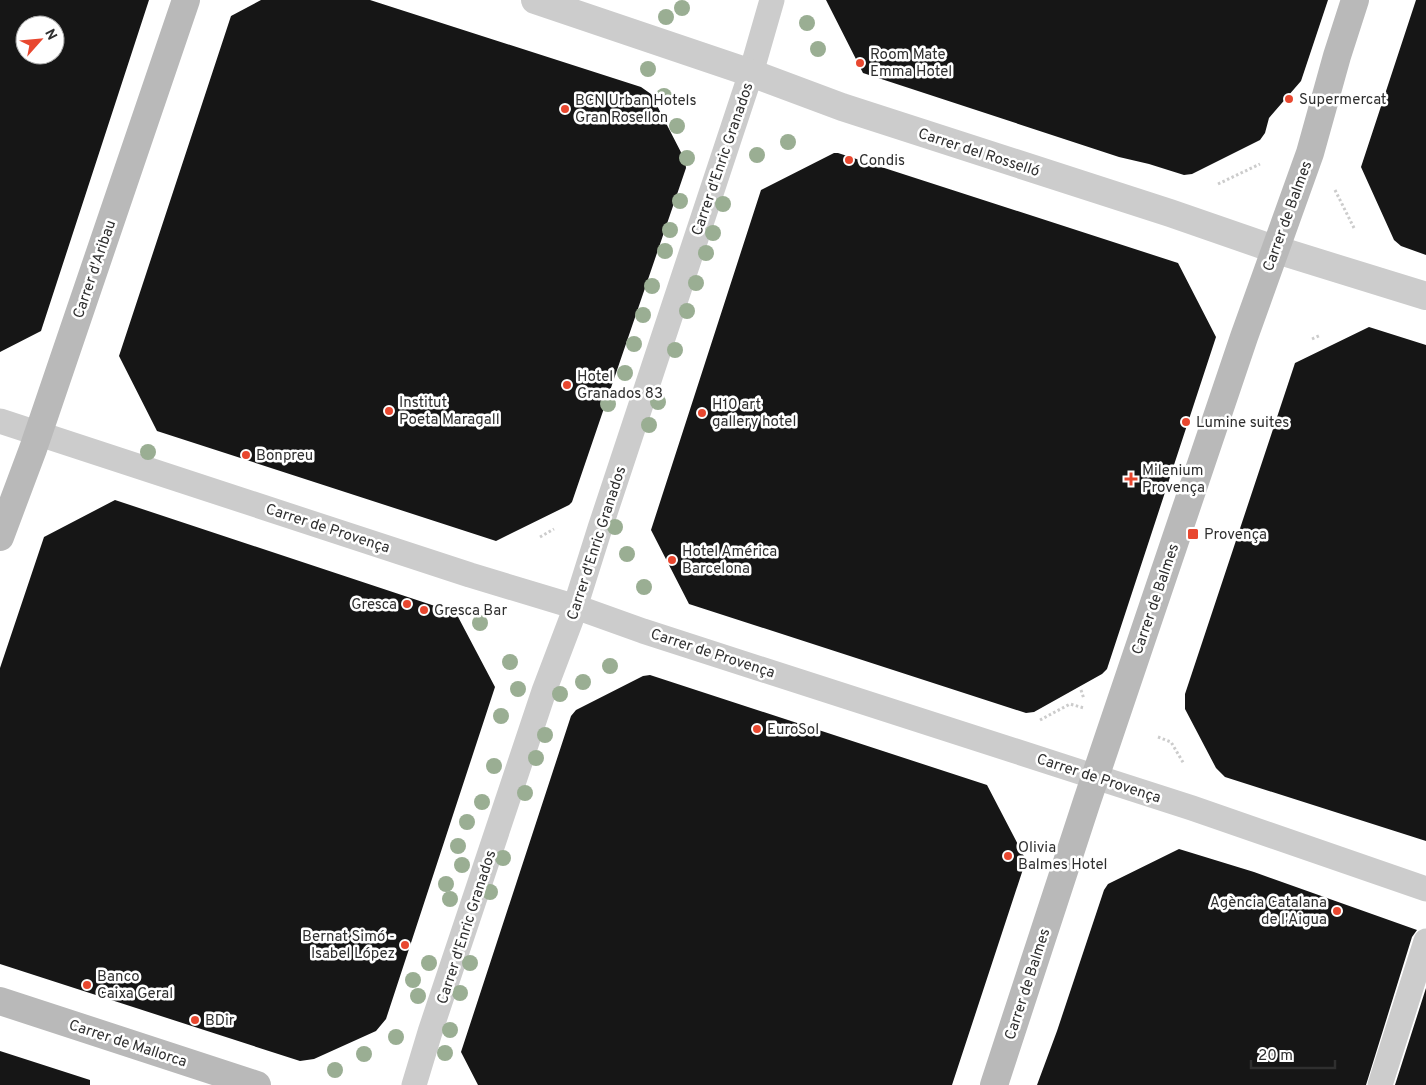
<svg xmlns="http://www.w3.org/2000/svg" width="1426" height="1085" font-family="Overpass,sans-serif">
  <style>
    .building { fill: #161616; fill-rule: evenodd }
    .lines { fill: none; stroke-linecap: round; stroke-linejoin: round }
    .path { stroke: #ccc; stroke-width: 3; stroke-dasharray: 2.5 2.5; stroke-linecap: butt }
    .minor { stroke: #ccc; stroke-width: 25 }
    .tertiary { stroke: #ccc; stroke-width: 28 }
    .secondary { stroke: #b9b9b9; stroke-width: 28 }
    .tree { fill: #9aae93 }
    .poi-dot { fill: #e8472f; stroke: #fff; stroke-width: 2 }
    .labels { text-anchor: middle; stroke-width: 5; stroke-linejoin: round; paint-order: stroke }
    .poi-label { font-size: 15px; fill: #2f2f2f; stroke: #fff; text-anchor: start }
    .street-label { font-size: 15px; fill: #2f2f2f; stroke: #fff }
  </style>
  <rect width="100%" height="100%" fill="#fff"/>
  <path class="building" d="M0,0h149l-108,331 -41,21zM25,25h30v30h-30z
    M261,0h109l271,87 10,7 34,66 1,8 -114,334 -3,3 -73,36 -339,-110 -38,-75 112,-340z
    M826,0h502l-27,81 -32,37 -4,15 -5,7 -68,34 -8,1 -35,-11 -30,-7 -256,-84z
    M1416,0h10v255l-25,-9 -7,-6 -33,-73z
    M834,153h4l340,110 38,74 -109,332 -5,5 -68,38 -8,1 -337,-109 -38,-74 110,-340z
    M1369,327l57,18v496l-201,-64 -9,-9 -31,-59v-15l110,-331z
    M115,500l341,113 39,74 -109,332 -10,12 -62,28 -14,2 -300,-97v-296l44,-131z
    M650,675l337,110 39,75 -74,225h-474l-17,-33 110,-336 5,-6 67,-34z
    M1179,849l75,23 163,58 -5,7 -46,148h-329l20,-54 47,-141 4,-6z
    M1426,988v97h-31z
    M0,1051l90,29v5h-90z"/>
  <g class="lines">
    <path class="path" d="M1218,184l42,-20
      M1335,190l20,40
      M1312,339l9,-4
      M540,537l14,-8
      M1081,690l3,9
      M1040,720l30,-16 14,4
      M1158,737l13,5 13,22"/>
    <path class="minor" d="M0,421l470,154 106,32 67,24 549,177 234,81
      M414,1085l16,-53 114,-341 27,-71 29,-92 151,-455 21,-73
      M1380,1085l46,-144"/>
    <path class="tertiary" d="M535,0l216,73 91,34 328,106 104,36 152,47"/>
    <path class="secondary" d="M0,537l33,-88 153,-449
      M0,1001l257,84
      M994,1085l93,-284 157,-464 66,-184 27,-97 18,-56"/>
  </g>
  <g class="tree">
    <circle cx="682" cy="8" r="8"/>
    <circle cx="666" cy="17" r="8"/>
    <circle cx="807" cy="23" r="8"/>
    <circle cx="818" cy="49" r="8"/>
    <circle cx="648" cy="69" r="8"/>
    <circle cx="664" cy="96" r="8"/>
    <circle cx="677" cy="126" r="8"/>
    <circle cx="788" cy="142" r="8"/>
    <circle cx="757" cy="155" r="8"/>
    <circle cx="687" cy="158" r="8"/>
    <circle cx="680" cy="201" r="8"/>
    <circle cx="723" cy="204" r="8"/>
    <circle cx="670" cy="230" r="8"/>
    <circle cx="713" cy="233" r="8"/>
    <circle cx="665" cy="251" r="8"/>
    <circle cx="706" cy="253" r="8"/>
    <circle cx="696" cy="283" r="8"/>
    <circle cx="652" cy="286" r="8"/>
    <circle cx="687" cy="311" r="8"/>
    <circle cx="643" cy="315" r="8"/>
    <circle cx="634" cy="344" r="8"/>
    <circle cx="675" cy="350" r="8"/>
    <circle cx="625" cy="373" r="8"/>
    <circle cx="658" cy="402" r="8"/>
    <circle cx="608" cy="404" r="8"/>
    <circle cx="649" cy="425" r="8"/>
    <circle cx="148" cy="452" r="8"/>
    <circle cx="615" cy="527" r="8"/>
    <circle cx="627" cy="554" r="8"/>
    <circle cx="644" cy="587" r="8"/>
    <circle cx="480" cy="623" r="8"/>
    <circle cx="510" cy="662" r="8"/>
    <circle cx="610" cy="666" r="8"/>
    <circle cx="583" cy="682" r="8"/>
    <circle cx="518" cy="689" r="8"/>
    <circle cx="560" cy="694" r="8"/>
    <circle cx="501" cy="716" r="8"/>
    <circle cx="545" cy="735" r="8"/>
    <circle cx="536" cy="758" r="8"/>
    <circle cx="494" cy="766" r="8"/>
    <circle cx="525" cy="793" r="8"/>
    <circle cx="482" cy="802" r="8"/>
    <circle cx="467" cy="822" r="8"/>
    <circle cx="458" cy="846" r="8"/>
    <circle cx="503" cy="858" r="8"/>
    <circle cx="462" cy="865" r="8"/>
    <circle cx="446" cy="884" r="8"/>
    <circle cx="490" cy="892" r="8"/>
    <circle cx="450" cy="899" r="8"/>
    <circle cx="429" cy="963" r="8"/>
    <circle cx="470" cy="963" r="8"/>
    <circle cx="413" cy="980" r="8"/>
    <circle cx="460" cy="993" r="8"/>
    <circle cx="418" cy="996" r="8"/>
    <circle cx="450" cy="1030" r="8"/>
    <circle cx="396" cy="1037" r="8"/>
    <circle cx="445" cy="1053" r="8"/>
    <circle cx="364" cy="1054" r="8"/>
    <circle cx="335" cy="1070" r="8"/>
  </g>
  <g class="poi-dot">
    <circle cx="860" cy="63" r="5"/>
    <circle cx="1289" cy="99" r="5"/>
    <circle cx="565" cy="109" r="5"/>
    <circle cx="849" cy="160" r="5"/>
    <circle cx="567" cy="385" r="5"/>
    <circle cx="389" cy="411" r="5"/>
    <circle cx="702" cy="413" r="5"/>
    <circle cx="1186" cy="422" r="5"/>
    <circle cx="246" cy="455" r="5"/>
    <path d="M1128.5 471.5h5v5h5v5h-5v5h-5v-5h-5v-5h5z"/>
    <rect x="1187" y="528" width="12" height="12" rx="2.5"/>
    <circle cx="672" cy="560" r="5"/>
    <circle cx="407" cy="604" r="5"/>
    <circle cx="424" cy="610" r="5"/>
    <circle cx="757" cy="729" r="5"/>
    <circle cx="1008" cy="856" r="5"/>
    <circle cx="1337" cy="911" r="5"/>
    <circle cx="405" cy="945" r="5"/>
    <circle cx="87" cy="985" r="5"/>
    <circle cx="195" cy="1020" r="5"/>
  </g>
  <g class="labels">
    <g class="poi-label">
      <text x="870" y="59">Room Mate<tspan x="870" dy="17">Emma Hotel</tspan></text>
      <text x="1299" y="104">Supermercat</text>
      <text x="575" y="105">BCN Urban Hotels<tspan x="575" dy="17">Gran Rosellon</tspan></text>
      <text x="859" y="165">Condis</text>
      <text x="577" y="381">Hotel<tspan x="577" dy="17">Granados 83</tspan></text>
      <text x="399" y="407">Institut<tspan x="399" dy="17">Poeta Maragall</tspan></text>
      <text x="712" y="409">H10 art<tspan x="712" dy="17">gallery hotel</tspan></text>
      <text x="1196" y="427">Lumine suites</text>
      <text x="256" y="460">Bonpreu</text>
      <text x="1142" y="475">Milenium<tspan x="1142" dy="17">Provença</tspan></text>
      <text x="1204" y="539">Provença</text>
      <text x="682" y="556">Hotel América<tspan x="682" dy="17">Barcelona</tspan></text>
      <text x="397" y="609" text-anchor="end">Gresca</text>
      <text x="434" y="615">Gresca Bar</text>
      <text x="767" y="734">EuroSol</text>
      <text x="1018" y="852">Olivia<tspan x="1018" dy="17">Balmes Hotel</tspan></text>
      <text x="1327" y="907" text-anchor="end">Agència Catalana<tspan x="1327" dy="17">de l'Aigua</tspan></text>
      <text x="395" y="941" text-anchor="end">Bernat Simó -<tspan x="395" dy="17">Isabel López</tspan></text>
      <text x="97" y="981">Banco<tspan x="97" dy="17">Caixa Geral</tspan></text>
      <text x="205" y="1025">BDir</text>
    </g>
    <g class="street-label">
      <text transform="translate(979 152) rotate(18)" y="5">Carrer del Rosselló</text>
      <text transform="translate(722 159) rotate(-71)" y="5">Carrer d'Enric Granados</text>
      <text transform="translate(1287 216) rotate(-70)" y="5">Carrer de Balmes</text>
      <text transform="translate(94 269) rotate(-71)" y="5">Carrer d'Aribau</text>
      <text transform="translate(328 528) rotate(18)" y="5">Carrer de Provença</text>
      <text transform="translate(596 543) rotate(-72)" y="5">Carrer d'Enric Granados</text>
      <text transform="translate(1155 599) rotate(-71)" y="5">Carrer de Balmes</text>
      <text transform="translate(713 653) rotate(18)" y="5">Carrer de Provença</text>
      <text transform="translate(1099 778) rotate(18)" y="5">Carrer de Provença</text>
      <text transform="translate(466 927) rotate(-72)" y="5">Carrer d'Enric Granados</text>
      <text transform="translate(1027 984) rotate(-72)" y="5">Carrer de Balmes</text>
      <text transform="translate(128 1043) rotate(18)" y="5">Carrer de Mallorca</text>
    </g>
  </g>
  <g transform="translate(40 40) rotate(63)"><circle r="24" fill="#ffffff" stroke="#acacac"/>
  <path d="M0-4L9 19L0 12L-9 19Z" fill="#e8472f"/>
  <text y="-8" font-size="14" font-weight="bold" text-anchor="middle" fill="#2f2f2f">N</text>
  </g>
  <path d="M1251 1060v8h84v-8" fill="none" stroke="#2f2f2f" stroke-width="2.5"/>
  <text x="1258" y="1060" font-size="15" fill="#2f2f2f" stroke="#ffffff" stroke-width="4" paint-order="stroke">20 m</text>
</svg>
